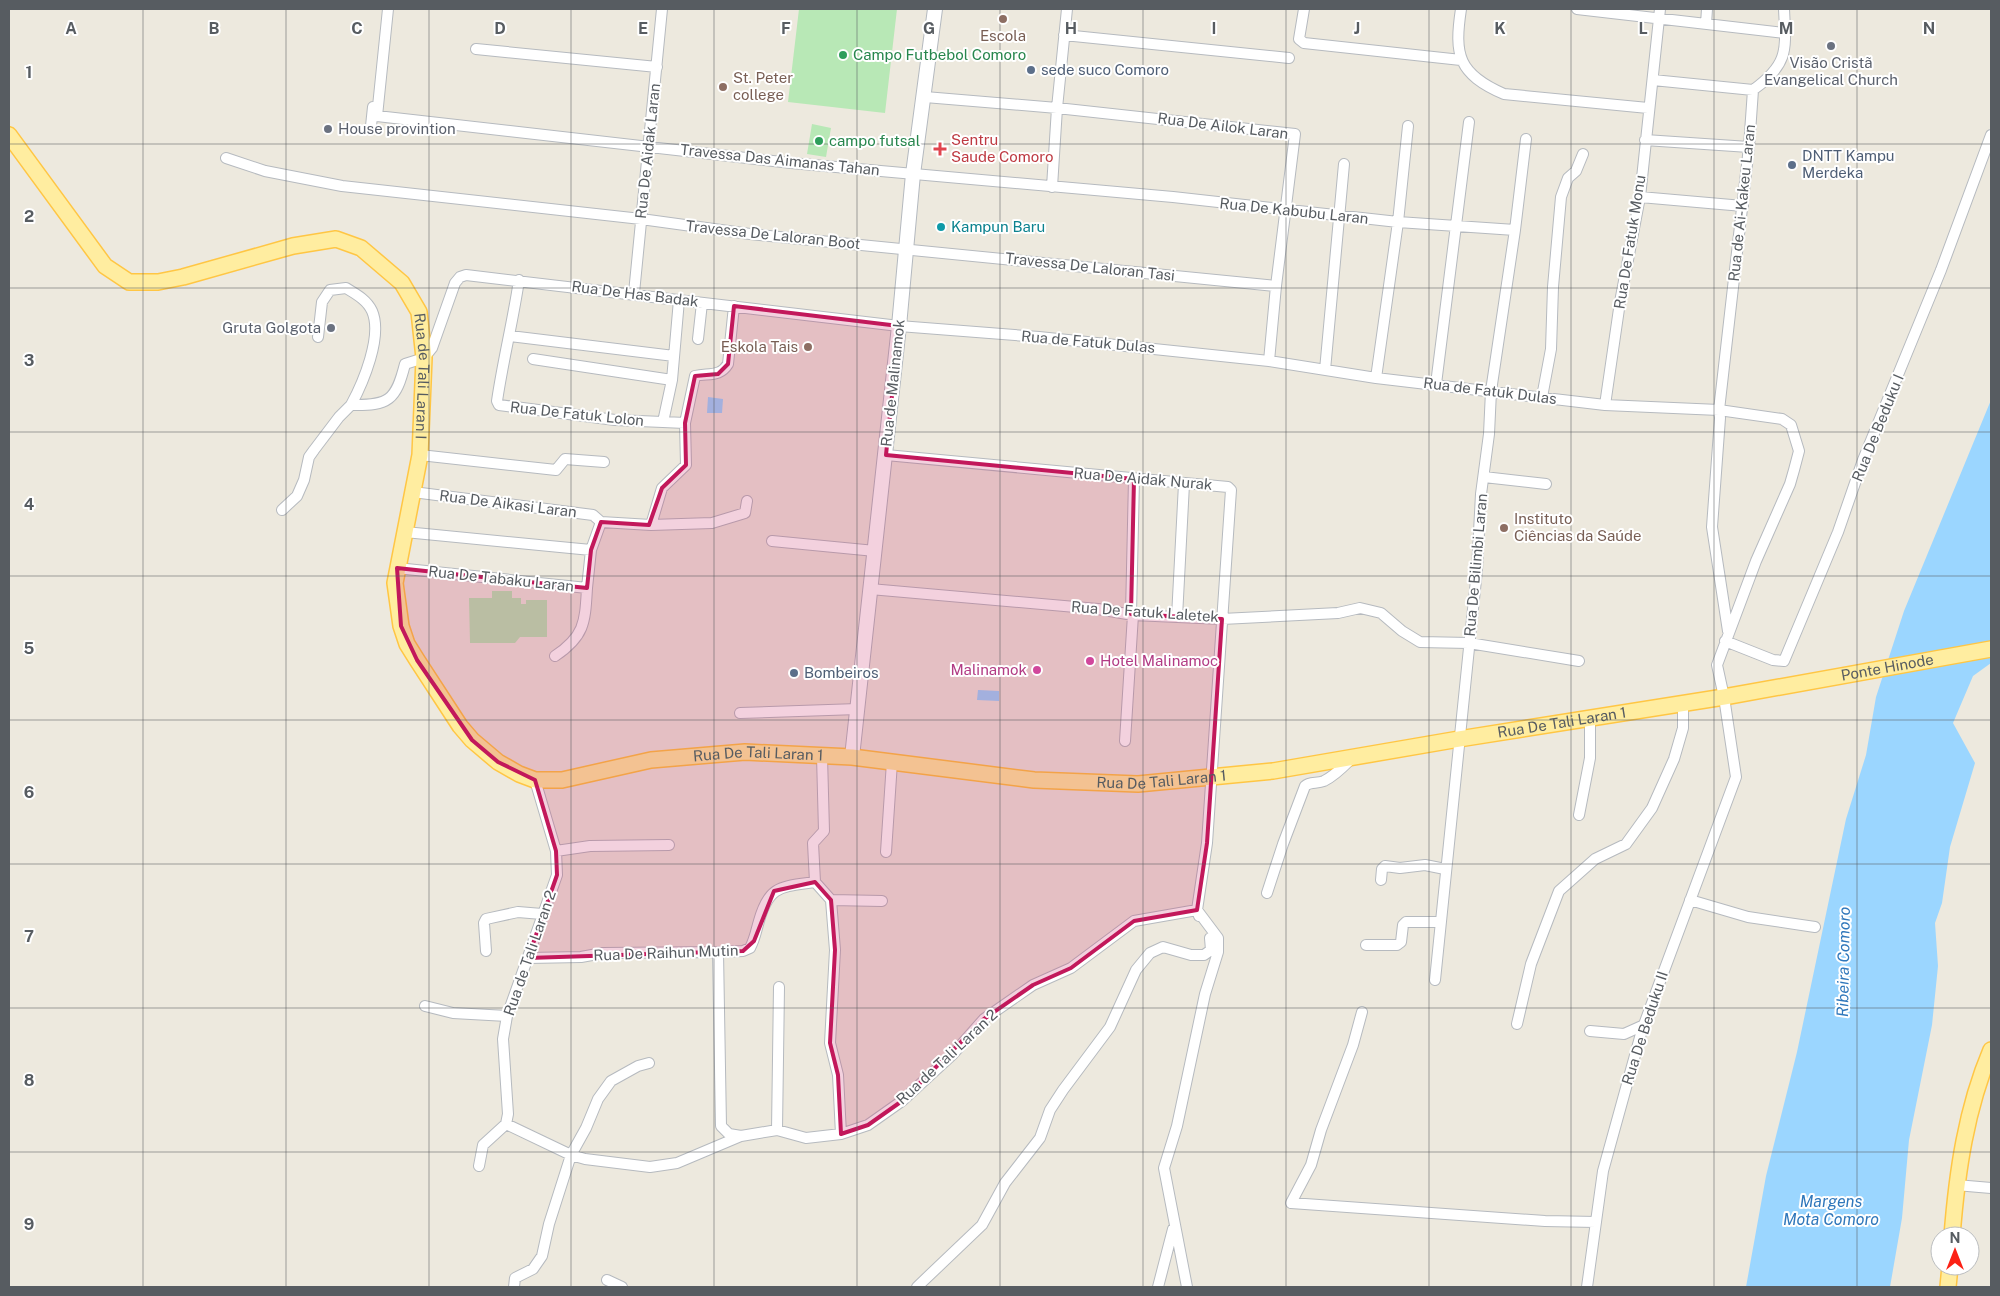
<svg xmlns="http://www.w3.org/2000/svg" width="2000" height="1296" font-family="'Public Sans',sans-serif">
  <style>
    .green { fill: #b8e8b6 }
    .water { fill: #9bd6ff }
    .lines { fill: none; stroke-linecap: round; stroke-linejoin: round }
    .street-casing { stroke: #b6babf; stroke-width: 12 }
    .secondary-casing { stroke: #b4b9bf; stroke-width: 16 }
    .primary-casing { stroke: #ffc644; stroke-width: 18 }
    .street { stroke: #fff; stroke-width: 10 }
    .secondary { stroke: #fff; stroke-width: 14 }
    .primary { stroke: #ffeda0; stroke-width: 15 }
    .marked { fill: #c2185b; fill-opacity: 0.2; stroke: #c2185b; stroke-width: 4; stroke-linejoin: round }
    .grid { fill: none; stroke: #575c61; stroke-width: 1; stroke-opacity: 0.55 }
    .education-dot { fill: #8d6e63; stroke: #fff; stroke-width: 2 }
    .worship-dot { fill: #6b7280; stroke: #fff; stroke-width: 2 }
    .leisure-dot { fill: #2e9e5b; stroke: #fff; stroke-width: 2 }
    .service-dot { fill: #5c6f8a; stroke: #fff; stroke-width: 2 }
    .health-dot { fill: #e0444e; stroke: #fff; stroke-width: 2 }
    .culture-dot { fill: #0f9aa8; stroke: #fff; stroke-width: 2 }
    .hotel-dot { fill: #d1479c; stroke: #fff; stroke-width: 2 }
    .labels { text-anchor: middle; stroke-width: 4; stroke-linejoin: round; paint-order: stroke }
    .education-label { font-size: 15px; fill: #785e54; stroke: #fff; text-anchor: start }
    .leisure-label { font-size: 15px; fill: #27864d; stroke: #fff; text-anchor: start }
    .worship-label { font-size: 15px; fill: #5b616d; stroke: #fff }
    .service-label { font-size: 15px; fill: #4e5e75; stroke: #fff; text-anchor: start }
    .street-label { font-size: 15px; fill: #575c61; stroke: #fff }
    .health-label { font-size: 15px; fill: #be3a42; stroke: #fff; text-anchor: start }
    .culture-label { font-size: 15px; fill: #0d838f; stroke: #fff; text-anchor: start }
    .hotel-label { font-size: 15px; fill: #b23c85; stroke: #fff; text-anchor: start }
    .water-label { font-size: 16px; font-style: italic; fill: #2f77bb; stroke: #fff }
    .grid-label { font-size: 16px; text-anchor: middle; font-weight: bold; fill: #575c61; stroke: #fff; stroke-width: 4; stroke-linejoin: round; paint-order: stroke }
  </style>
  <rect width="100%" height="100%" fill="#ede9de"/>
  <path class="green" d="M799,9h98l-12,104 -97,-11z
    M812,124l19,4 -5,29 -19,-3z
    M492,591h20v7h9v6h5v-4h21v37h-27l-5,6h-45l-1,-45h23z"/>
  <path class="water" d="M708,397l15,2 -1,14h-15z
    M1991,400v263l-18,13 -20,47 22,40 -25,84 -8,56 -7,20 3,43 -6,59 -23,115 -7,78 -12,69h-144l20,-111 31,-124 49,-233 20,-64 10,-58 28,-86z
    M978,690l21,1v10l-22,-1z"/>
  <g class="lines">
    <defs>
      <path id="street" d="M388,9l-11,107 414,47 382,34 225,25 117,8 -24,161 -2,43 -8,60 -4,76 -42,410
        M1304,9l-5,30 5,4 157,17
        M1461,9c-7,46 -3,65 43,85l144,14
        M1577,9l208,24
        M1706,24l1,-15
        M1064,35l225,23
        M476,49l181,18
        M1653,80l100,10
        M925,97l132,11 238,26 -19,152 -7,75
        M371,126l2,-19
        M1645,140l104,7
        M226,158l39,13 77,15 299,33 109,15 526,52
        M1052,187l5,-79 10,-99
        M1640,197l103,9
        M1515,230l11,-91
        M519,280c-6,41 -16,80 -22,121l2,4 116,15 48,2
        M634,293l28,-284
        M510,336l164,20
        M318,337l4,-35 8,-12 16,-2c10,6 21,12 26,23 11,25 -9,72 -21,94
        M698,339l4,-36
        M533,359l139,21
        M1325,370l19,-206
        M1376,378l22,-156 10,-96
        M1436,384l33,-262
        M1542,397l9,-48 2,-62 8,-90 7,-19 8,-7 7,-17
        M1605,405l15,-103 20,-105 20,-188
        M685,423l10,-47c14,-3 25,1 33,-12l6,-58
        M420,455l136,15 9,-11 39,3
        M886,455l342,32 3,3 -24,353 -10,67 2,6
        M1484,477l62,7
        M413,492l180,23 8,7
        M282,510l15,-14 7,-16 5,-23 5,-7 25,-33 12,-12c38,1 45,-5 54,-41l19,-6 8,-10 23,-65 5,-6 6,-2 433,51 140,11 230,24 107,17 229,27 114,5 63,9 9,6 8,26 -5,19 -4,14 -34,77 -39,104 7,32 12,80 -94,253 -39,141 -16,116
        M651,525l61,-2 33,-10 2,-12
        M405,532l186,18
        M772,541l103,10
        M397,568l190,20 4,-38 10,-28 50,3 11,-37 24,-23 -1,-42 -22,-1 9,-42 7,-80
        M870,589l228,20 35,6 89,4 116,-6 22,-5 21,5 21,18 18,11 49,1 110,18
        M1131,614l3,-135
        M1177,617l7,-133
        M1728,631l-16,-104 8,-109 -1,-8 30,-263 4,-57c36,-26 33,-40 31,-81
        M1725,641l48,19 11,1 54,-129 25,-72 78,-190 50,-135
        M555,656c30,-20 30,-34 32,-68
        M740,713l118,-4
        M1125,741l8,-126
        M535,780l21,71 1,24 -50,141 -4,23 5,75 -2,10 65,31 14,4 65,8 27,-4 64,-27 36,-6 29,8 35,-4 27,-9 34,-24 51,-47 31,-35 49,-34 38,-17 63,-47 63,-11 21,28v14l-13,42 -28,132 -13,42 23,119
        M1579,815l11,-57v-40
        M556,851l34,-5 79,-1
        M886,852l6,-90
        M1381,880l1,-11 3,-3 15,2 25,-3 20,4
        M815,882l16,18 4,50 -5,93 8,32 3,59
        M1267,893l16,-49 22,-58c5,-5 12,-2 19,-5 12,-6 20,-15 29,-24
        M831,900l51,1
        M1690,900l58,17 67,10
        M1366,945h31l4,-3 2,-17 3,-3h35
        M486,951l-2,-28 2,-4 32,-7 24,2
        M718,952l3,174 8,8 12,2
        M528,958l53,-1 22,-4 115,-1 25,-1 7,-3c5,-9 6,-17 9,-27 10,-36 22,-34 56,-39l-2,-39 11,-12 -2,-75
        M425,1006l28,7 54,3
        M1362,1012l-9,33 -32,85 -10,35 -20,38 254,18 51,1
        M1517,1024l14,-60 28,-73 36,-32 31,-15 26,-36 22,-49 9,-31v-25
        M1590,1031l34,3 20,-9
        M777,1130l2,-143
        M479,1166l4,-21 23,-21
        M1956,1185l35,3
        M607,1280l15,7
        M514,1287l1,-9 18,-9 9,-13 7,-32 22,-69 15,-27 12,-29 13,-18 27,-15 11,-3
        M917,1287l65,-62 23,-42 35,-45 10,-28 13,-20 47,-63 26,-57 14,-17 13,-6 28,8h13l7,-5 -1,-12
        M1158,1287l15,-58"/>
      <path id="secondary" d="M852,757l47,-431 14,-152 22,-165"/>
      <g id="primary">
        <path id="s1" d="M9,135l96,131 24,16h29l25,-5 110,-31 43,-7 25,9 41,35 17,29 5,46 -4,97 -25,128 6,43 6,18 10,16 43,66 12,14 26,22 21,12 16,6h27l89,-20 94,-8 107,5 182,23 104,4 135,-13 186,-32 265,-42 267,-48"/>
        <path d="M1952,1236c5,-64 14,-127 39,-186"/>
        <path d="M1948,1287l2,-21"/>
      </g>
    </defs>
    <use href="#street" class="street-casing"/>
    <use href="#secondary" class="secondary-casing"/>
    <use href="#primary" class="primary-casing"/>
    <use href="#street" class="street"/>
    <use href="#secondary" class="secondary"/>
    <use href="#primary" class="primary"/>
  </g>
  <path class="marked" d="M734,306l165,20 -13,129 248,24 -3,135 91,5 -15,224 -10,67 -63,11 -63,47 -38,17 -49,34 -82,82 -34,24 -27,9 -3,-59 -8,-32 5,-93 -4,-50 -16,-18 -41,9 -20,50 -11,10 -215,7 29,-83 -1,-24 -21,-71 -37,-18 -26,-22 -55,-80 -16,-34 -4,-58 190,20 4,-38 10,-28 48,3 13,-37 24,-23 -1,-42 10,-47 23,-2 10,-10z"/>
  <path class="grid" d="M143,9v1278M286,9v1278M429,9v1278M571,9v1278M714,9v1278M857,9v1278M1000,9v1278M1143,9v1278M1286,9v1278M1429,9v1278M1571,9v1278M1714,9v1278M1857,9v1278M9,144h1982M9,288h1982M9,432h1982M9,576h1982M9,720h1982M9,864h1982M9,1008h1982M9,1152h1982"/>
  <g class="education-dot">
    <circle cx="1003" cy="19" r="5"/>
    <circle cx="723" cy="87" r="5"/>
    <circle cx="808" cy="347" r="5"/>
    <circle cx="1504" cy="528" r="5"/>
  </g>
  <g class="worship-dot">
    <circle cx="1831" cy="46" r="5"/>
    <circle cx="328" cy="129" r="5"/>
    <circle cx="331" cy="328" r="5"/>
  </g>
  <g class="leisure-dot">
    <circle cx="843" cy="55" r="5"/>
    <circle cx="819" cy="141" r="5"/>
  </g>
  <g class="service-dot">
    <circle cx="1031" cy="70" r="5"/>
    <circle cx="1792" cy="165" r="5"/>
    <circle cx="794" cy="673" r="5"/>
  </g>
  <path class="health-dot" d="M937.5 141.5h5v5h5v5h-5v5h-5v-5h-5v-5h5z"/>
  <circle class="culture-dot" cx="941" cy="227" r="5"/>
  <g class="hotel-dot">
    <circle cx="1090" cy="661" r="5"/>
    <circle cx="1037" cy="670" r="5"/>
  </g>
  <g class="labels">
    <g class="education-label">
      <text x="1003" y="41" text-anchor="middle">Escola</text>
      <text x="733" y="83">St. Peter<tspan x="733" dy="17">college</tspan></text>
      <text x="798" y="352" text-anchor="end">Eskola Tais</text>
      <text x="1514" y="524">Instituto<tspan x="1514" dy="17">Ciências da Saúde</tspan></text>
    </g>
    <g class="leisure-label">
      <text x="853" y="60">Campo Futbebol Comoro</text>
      <text x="829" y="146">campo futsal</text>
    </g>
    <g class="worship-label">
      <text x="1831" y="68">Visão Cristã<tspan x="1831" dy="17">Evangelical Church</tspan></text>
      <text x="338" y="134" text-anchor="start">House provintion</text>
      <text x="321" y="333" text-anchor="end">Gruta Golgota</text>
    </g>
    <g class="service-label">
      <text x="1041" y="75">sede suco Comoro</text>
      <text x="1802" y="161">DNTT Kampu<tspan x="1802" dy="17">Merdeka</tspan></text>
      <text x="804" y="678">Bombeiros</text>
    </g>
    <g class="street-label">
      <text transform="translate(1223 126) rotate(7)" y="5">Rua De Ailok Laran</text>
      <text transform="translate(648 151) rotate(-84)" y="5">Rua De Aidak Laran</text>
      <text transform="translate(780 160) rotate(6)" y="5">Travessa Das Aimanas Tahan</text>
      <text transform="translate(1742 203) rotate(-84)" y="5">Rua de Ai-Kakeu Laran</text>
      <text transform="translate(1294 211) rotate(6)" y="5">Rua De Kabubu Laran</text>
      <text transform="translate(773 235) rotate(6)" y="5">Travessa De Laloran Boot</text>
      <text transform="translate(1630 242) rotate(-81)" y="5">Rua De Fatuk Monu</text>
      <text transform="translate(1090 267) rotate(6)" y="5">Travessa De Laloran Tasi</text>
      <text transform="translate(635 294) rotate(7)" y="5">Rua De Has Badak</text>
      <text transform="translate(1088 342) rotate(5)" y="5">Rua de Fatuk Dulas</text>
      <text dy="5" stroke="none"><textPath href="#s1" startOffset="582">Rua de Tali Laran I</textPath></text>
      <text transform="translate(893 383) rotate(-84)" y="5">Rua de Malinamok</text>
      <text transform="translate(1490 391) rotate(7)" y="5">Rua de Fatuk Dulas</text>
      <text transform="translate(577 414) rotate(6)" y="5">Rua De Fatuk Lolon</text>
      <text transform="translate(1878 428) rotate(-68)" y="5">Rua De Beduku I</text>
      <text transform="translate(1143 479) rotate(5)" y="5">Rua De Aidak Nurak</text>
      <text transform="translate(508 504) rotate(7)" y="5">Rua De Aikasi Laran</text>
      <text transform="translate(1476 565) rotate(-85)" y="5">Rua De Bilimbi Laran</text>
      <text transform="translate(501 579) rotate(6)" y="5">Rua De Tabaku Laran</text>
      <text transform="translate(1145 612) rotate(4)" y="5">Rua De Fatuk Laletek</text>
      <text dy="5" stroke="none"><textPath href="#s1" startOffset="2411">Ponte Hinode</textPath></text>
      <text dy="5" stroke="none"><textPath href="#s1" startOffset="2081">Rua De Tali Laran 1</textPath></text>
      <text dy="5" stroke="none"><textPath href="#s1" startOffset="1271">Rua De Tali Laran 1</textPath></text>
      <text dy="5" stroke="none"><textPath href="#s1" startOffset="1676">Rua De Tali Laran 1</textPath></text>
      <text transform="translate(530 953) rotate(-71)" y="5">Rua de Tali Laran 2</text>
      <text transform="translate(666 953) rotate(-2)" y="5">Rua De Raihun Mutin</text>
      <text transform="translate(1645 1028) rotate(-72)" y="5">Rua De Beduku II</text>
      <text transform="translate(947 1057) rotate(-43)" y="5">Rua de Tali Laran 2</text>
    </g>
    <g class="health-label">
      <text x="951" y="145">Sentru<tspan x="951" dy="17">Saude Comoro</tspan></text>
    </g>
    <g class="culture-label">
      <text x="951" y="232">Kampun Baru</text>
    </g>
    <g class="hotel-label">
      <text x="1100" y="666">Hotel Malinamoc</text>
      <text x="1027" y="675" text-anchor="end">Malinamok</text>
    </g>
    <g class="water-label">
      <text transform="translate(1843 962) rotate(-89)" y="6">Ribeira Comoro</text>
      <text x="1831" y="1207">Margens<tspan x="1831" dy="18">Mota Comoro</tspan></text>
    </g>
  </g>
  <g class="grid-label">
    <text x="71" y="34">A</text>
    <text x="214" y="34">B</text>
    <text x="357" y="34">C</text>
    <text x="500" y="34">D</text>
    <text x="643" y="34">E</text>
    <text x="786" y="34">F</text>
    <text x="929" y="34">G</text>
    <text x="1071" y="34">H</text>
    <text x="1214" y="34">I</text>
    <text x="1357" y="34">J</text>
    <text x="1500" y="34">K</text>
    <text x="1643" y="34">L</text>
    <text x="1786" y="34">M</text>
    <text x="1929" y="34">N</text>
    <text x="29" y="78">1</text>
    <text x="29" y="222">2</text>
    <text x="29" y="366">3</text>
    <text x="29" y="510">4</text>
    <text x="29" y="654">5</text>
    <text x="29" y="798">6</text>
    <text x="29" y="942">7</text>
    <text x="29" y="1086">8</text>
    <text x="29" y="1230">9</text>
  </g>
  <rect width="2000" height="1296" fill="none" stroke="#575c61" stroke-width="20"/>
  <g transform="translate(1955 1251)"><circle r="24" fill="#ffffff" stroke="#bcbec0"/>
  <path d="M0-4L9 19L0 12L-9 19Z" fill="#fc2115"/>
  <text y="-8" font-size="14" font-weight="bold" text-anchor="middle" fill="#575c61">N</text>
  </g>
</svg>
